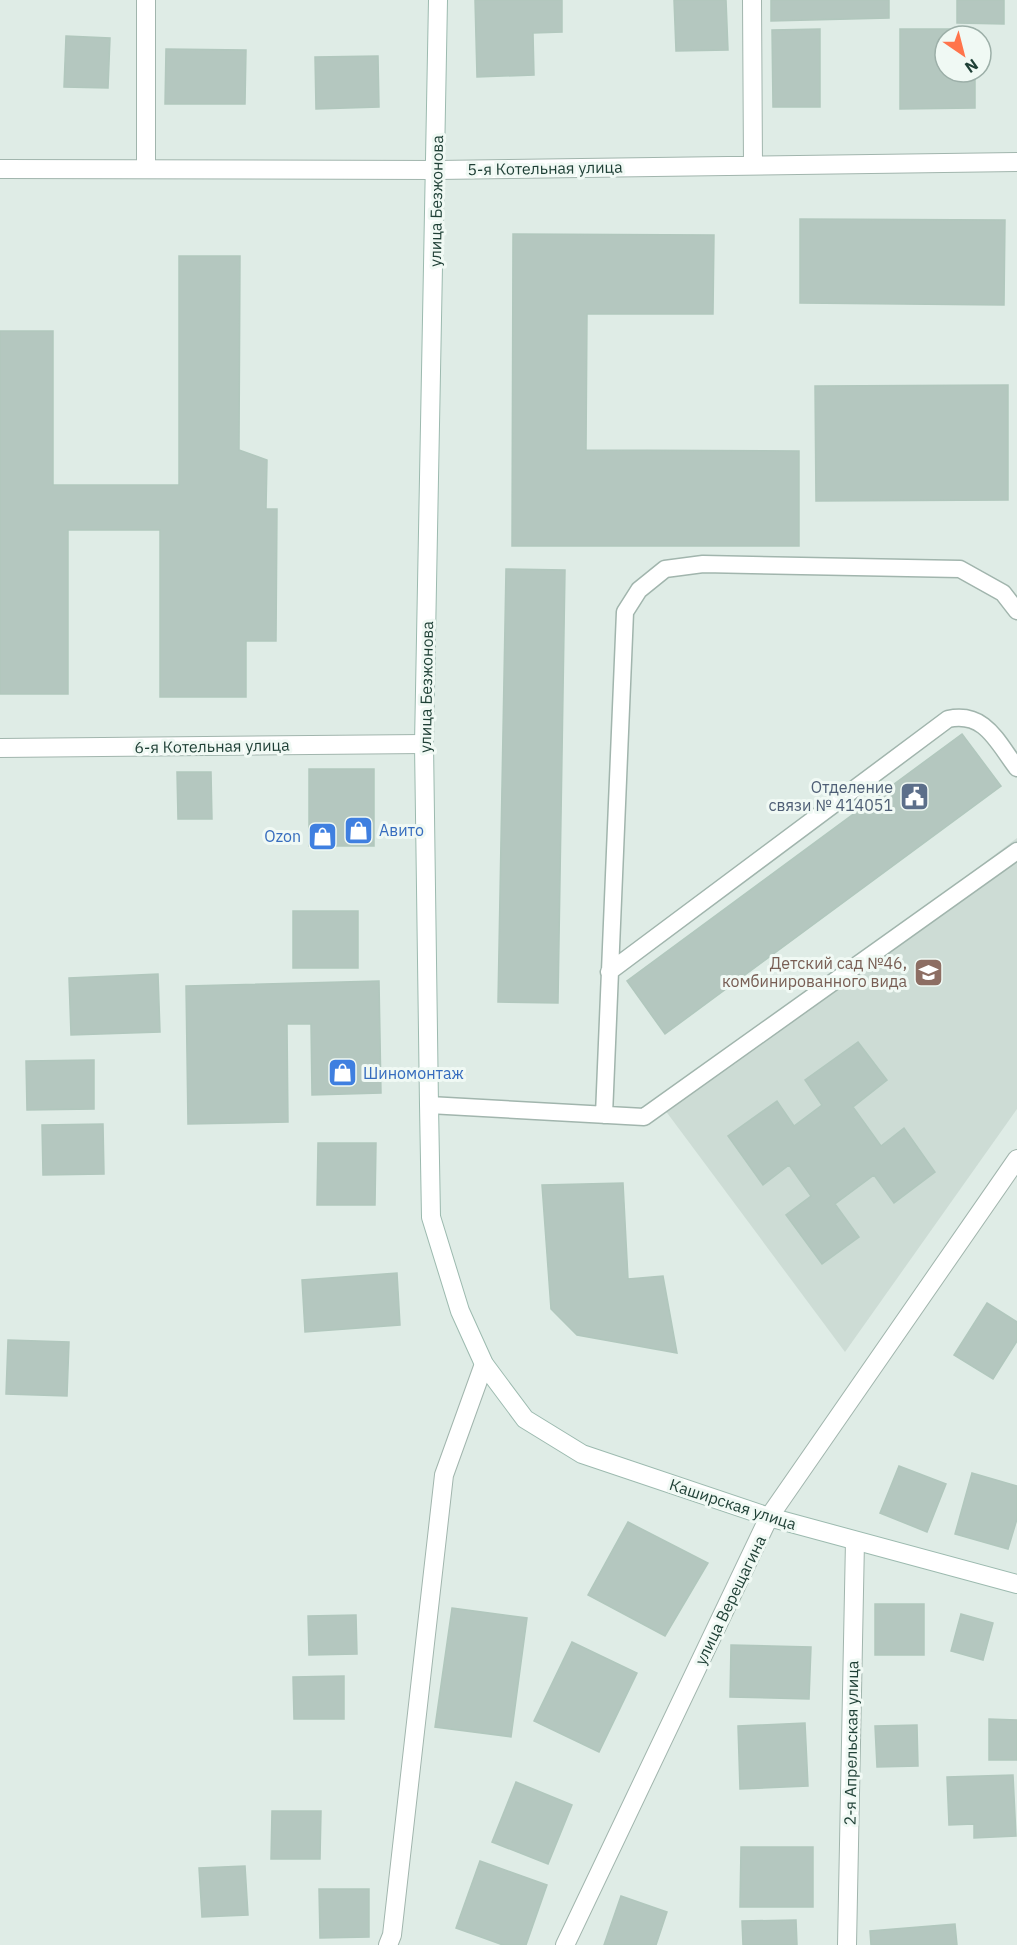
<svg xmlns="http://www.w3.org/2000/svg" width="1017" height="1945" font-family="'IBM Plex Sans',sans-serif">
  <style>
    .built { fill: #cddcd5 }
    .building { fill: #b4c7bf; stroke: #b1c7bd; stroke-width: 1.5 }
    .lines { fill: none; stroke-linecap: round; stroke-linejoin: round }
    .lane-casing { stroke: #a1b5ad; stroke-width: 19 }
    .street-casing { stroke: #a1b5ad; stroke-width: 20 }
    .secondary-casing { stroke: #9cbaaf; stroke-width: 20 }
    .lane { stroke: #fff; stroke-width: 16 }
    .street { stroke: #fff; stroke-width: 18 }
    .secondary { stroke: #fff; stroke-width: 18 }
    .labels { text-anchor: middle; stroke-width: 6; stroke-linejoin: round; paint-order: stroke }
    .street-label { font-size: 16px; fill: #1e3f35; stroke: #f0f9f4 }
    .service-label { font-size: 16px; fill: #4e5e75; stroke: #f0f9f4; text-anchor: end }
    .shop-label { font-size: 16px; fill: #366cbe; stroke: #f0f9f4; text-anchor: start }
    .education-label { font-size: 16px; fill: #785e54; stroke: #f0f9f4; text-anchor: end }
  </style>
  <rect width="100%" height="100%" fill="#dfece6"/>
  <path class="built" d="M1017,838v271l-172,243 -183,-246z"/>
  <path class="building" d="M475,0h87v32l-29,1 1,42 -57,2z
    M674,0h52l2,50 -52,1z
    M771,0h118v18l-118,3z
    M957,0h47v24l-47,-1z
    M820,29v78h-47l-1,-77z
    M900,29h75v7h-30v36h30v36l-75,1z
    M66,36l44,2 -2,50 -44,-1z
    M166,49l80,1 -1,54h-80z
    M378,56l1,51 -63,2 -1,-52z
    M800,219l205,1 -1,85 -204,-2z
    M513,234l201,1 -1,79h-126l-1,136 213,1v95h-287z
    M179,256h61l-1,194 28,10 -1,49h11l-1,132h-30v56h-86v-167h-92v164h-68v-363h53v154h126z
    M1008,385v115l-192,1 -1,-115z
    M506,569l59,1 -7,433 -60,-1z
    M962,734l39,52 -336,248 -38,-53z
    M309,769h65v77h-65z
    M177,772h34l1,47h-34z
    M293,911h65v57h-65z
    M158,974l2,58 -89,3 -2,-57z
    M379,981l2,112 -69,2 -1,-71h-24l1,98 -100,2 -2,-138z
    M858,1042l29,38 -34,27 28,39 23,-18 31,44 -41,31 -20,-28 -39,29 24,33 -37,27 -36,-49 25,-19 -22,-31 -26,20 -35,-49 49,-35 17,25 28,-21 -17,-25z
    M94,1060v49l-67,1 -1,-49z
    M103,1124l1,50 -61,1 -1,-50z
    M318,1143h58l-1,62h-58z
    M623,1183l5,96 35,-3 14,77 -100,-18 -26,-26 -9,-124z
    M397,1273l3,52 -95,7 -3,-52z
    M987,1303l30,19v19l-24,38 -39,-24z
    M8,1340l61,2 -2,54 -61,-2z
    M899,1466l47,18 -19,48 -47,-19z
    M972,1473l45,13v33l-9,30 -53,-15z
    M628,1522l80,41 -43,73 -77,-41z
    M875,1604h49v51h-49z
    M452,1608l75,10 -16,119 -76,-10z
    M961,1614l32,9 -10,37 -32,-9z
    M356,1615l1,39 -48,1 -1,-39z
    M572,1642l65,31 -38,79 -65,-31z
    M731,1645l80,2 -2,52 -79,-2z
    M344,1676v43h-50l-1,-42z
    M989,1719l28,1v40h-28z
    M805,1723l3,63 -68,3 -2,-63z
    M917,1725l1,41 -41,1 -2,-41z
    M1013,1775l3,61 -42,2v-14l-25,1 -2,-48z
    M516,1782l56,23 -24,59 -56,-22z
    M272,1811h49l-1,48h-49z
    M741,1847h72v60h-73z
    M480,1861l67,24 -21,60h-23l-47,-17z
    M245,1866l3,49 -46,2 -3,-49z
    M319,1889h50v48l-49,1z
    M621,1896l46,16 -11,33h-52z
    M796,1920l1,25h-54l-1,-24z
    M955,1924l2,21h-86l-1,-14z"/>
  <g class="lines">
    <defs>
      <path id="lane" d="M609,972l339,-253c37,-8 49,23 69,49
        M429,1105l215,12 373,-266
        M604,1115l21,-503 14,-22 26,-21 38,-5 257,5 43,24 14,18"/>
      <path id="street" d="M752,0l1,165
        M0,169l437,1 580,-8
        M146,169v-169
        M0,748l424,-4
        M388,1945l4,-10 52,-460 40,-111
        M565,1945l204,-428 248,-358
        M847,1945l8,-404"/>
      <path id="secondary" d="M438,0l-14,744 5,361 2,112 29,94 24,53 41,55 57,35 187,63 248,67"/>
    </defs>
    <use href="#lane" class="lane-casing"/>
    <use href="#street" class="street-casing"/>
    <use href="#secondary" class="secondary-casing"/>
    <use href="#lane" class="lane"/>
    <use href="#street" class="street"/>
    <use href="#secondary" class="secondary"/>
  </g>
  <defs>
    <symbol id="civic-square" viewBox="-11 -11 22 22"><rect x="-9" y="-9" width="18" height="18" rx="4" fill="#5c6f8a" stroke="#f0f9f4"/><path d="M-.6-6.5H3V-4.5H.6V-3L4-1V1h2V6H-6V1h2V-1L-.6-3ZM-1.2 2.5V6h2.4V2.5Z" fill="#fff"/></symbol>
    <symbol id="shop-square" viewBox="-11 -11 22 22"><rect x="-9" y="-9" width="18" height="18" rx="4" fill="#3f7fe0" stroke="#f0f9f4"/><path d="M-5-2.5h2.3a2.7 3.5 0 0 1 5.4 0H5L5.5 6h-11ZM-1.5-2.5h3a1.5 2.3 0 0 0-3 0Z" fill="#fff"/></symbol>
    <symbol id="school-square" viewBox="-11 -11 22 22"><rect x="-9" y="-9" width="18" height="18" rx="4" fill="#8d6e63" stroke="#f0f9f4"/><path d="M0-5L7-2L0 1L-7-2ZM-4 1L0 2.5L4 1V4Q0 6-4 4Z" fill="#fff"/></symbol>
  </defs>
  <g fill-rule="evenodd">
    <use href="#civic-square" x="898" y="780" width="33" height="33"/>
    <use href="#shop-square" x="342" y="814" width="33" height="33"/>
    <use href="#shop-square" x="306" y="820" width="33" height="33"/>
    <use href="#school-square" x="912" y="956" width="33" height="33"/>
    <use href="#shop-square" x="326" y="1056" width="33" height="33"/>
  </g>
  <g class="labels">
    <g class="street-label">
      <text transform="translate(545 168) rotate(-1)" y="6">5-я Котельная улица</text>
      <text transform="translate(436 201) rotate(-89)" y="6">улица Безжонова</text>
      <text transform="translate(426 687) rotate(-89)" y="6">улица Безжонова</text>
      <text transform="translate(212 746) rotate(-1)" y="6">6-я Котельная улица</text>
      <text transform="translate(733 1504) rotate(18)" y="6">Каширская улица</text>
      <text transform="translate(730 1600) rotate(-64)" y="6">улица Верещагина</text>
      <text transform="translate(851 1743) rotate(-89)" y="6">2-я Апрельская улица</text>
    </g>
    <g class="service-label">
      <text x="893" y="793">Отделение<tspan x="893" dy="18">связи № 414051</tspan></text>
    </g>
    <g class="shop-label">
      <text x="379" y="836">Авито</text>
      <text x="301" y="842" text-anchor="end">Ozon</text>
      <text x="363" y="1079">Шиномонтаж</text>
    </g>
    <g class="education-label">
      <text x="907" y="969">Детский сад №46,<tspan x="907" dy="18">комбинированного вида</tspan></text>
    </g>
  </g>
  <g transform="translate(963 54) rotate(145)"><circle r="28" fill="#f0f9f4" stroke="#9cafa8" stroke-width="1.5"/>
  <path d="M0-4.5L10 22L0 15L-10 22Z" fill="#ff744b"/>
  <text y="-9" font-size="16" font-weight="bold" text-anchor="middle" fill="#1e3f35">N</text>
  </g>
</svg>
